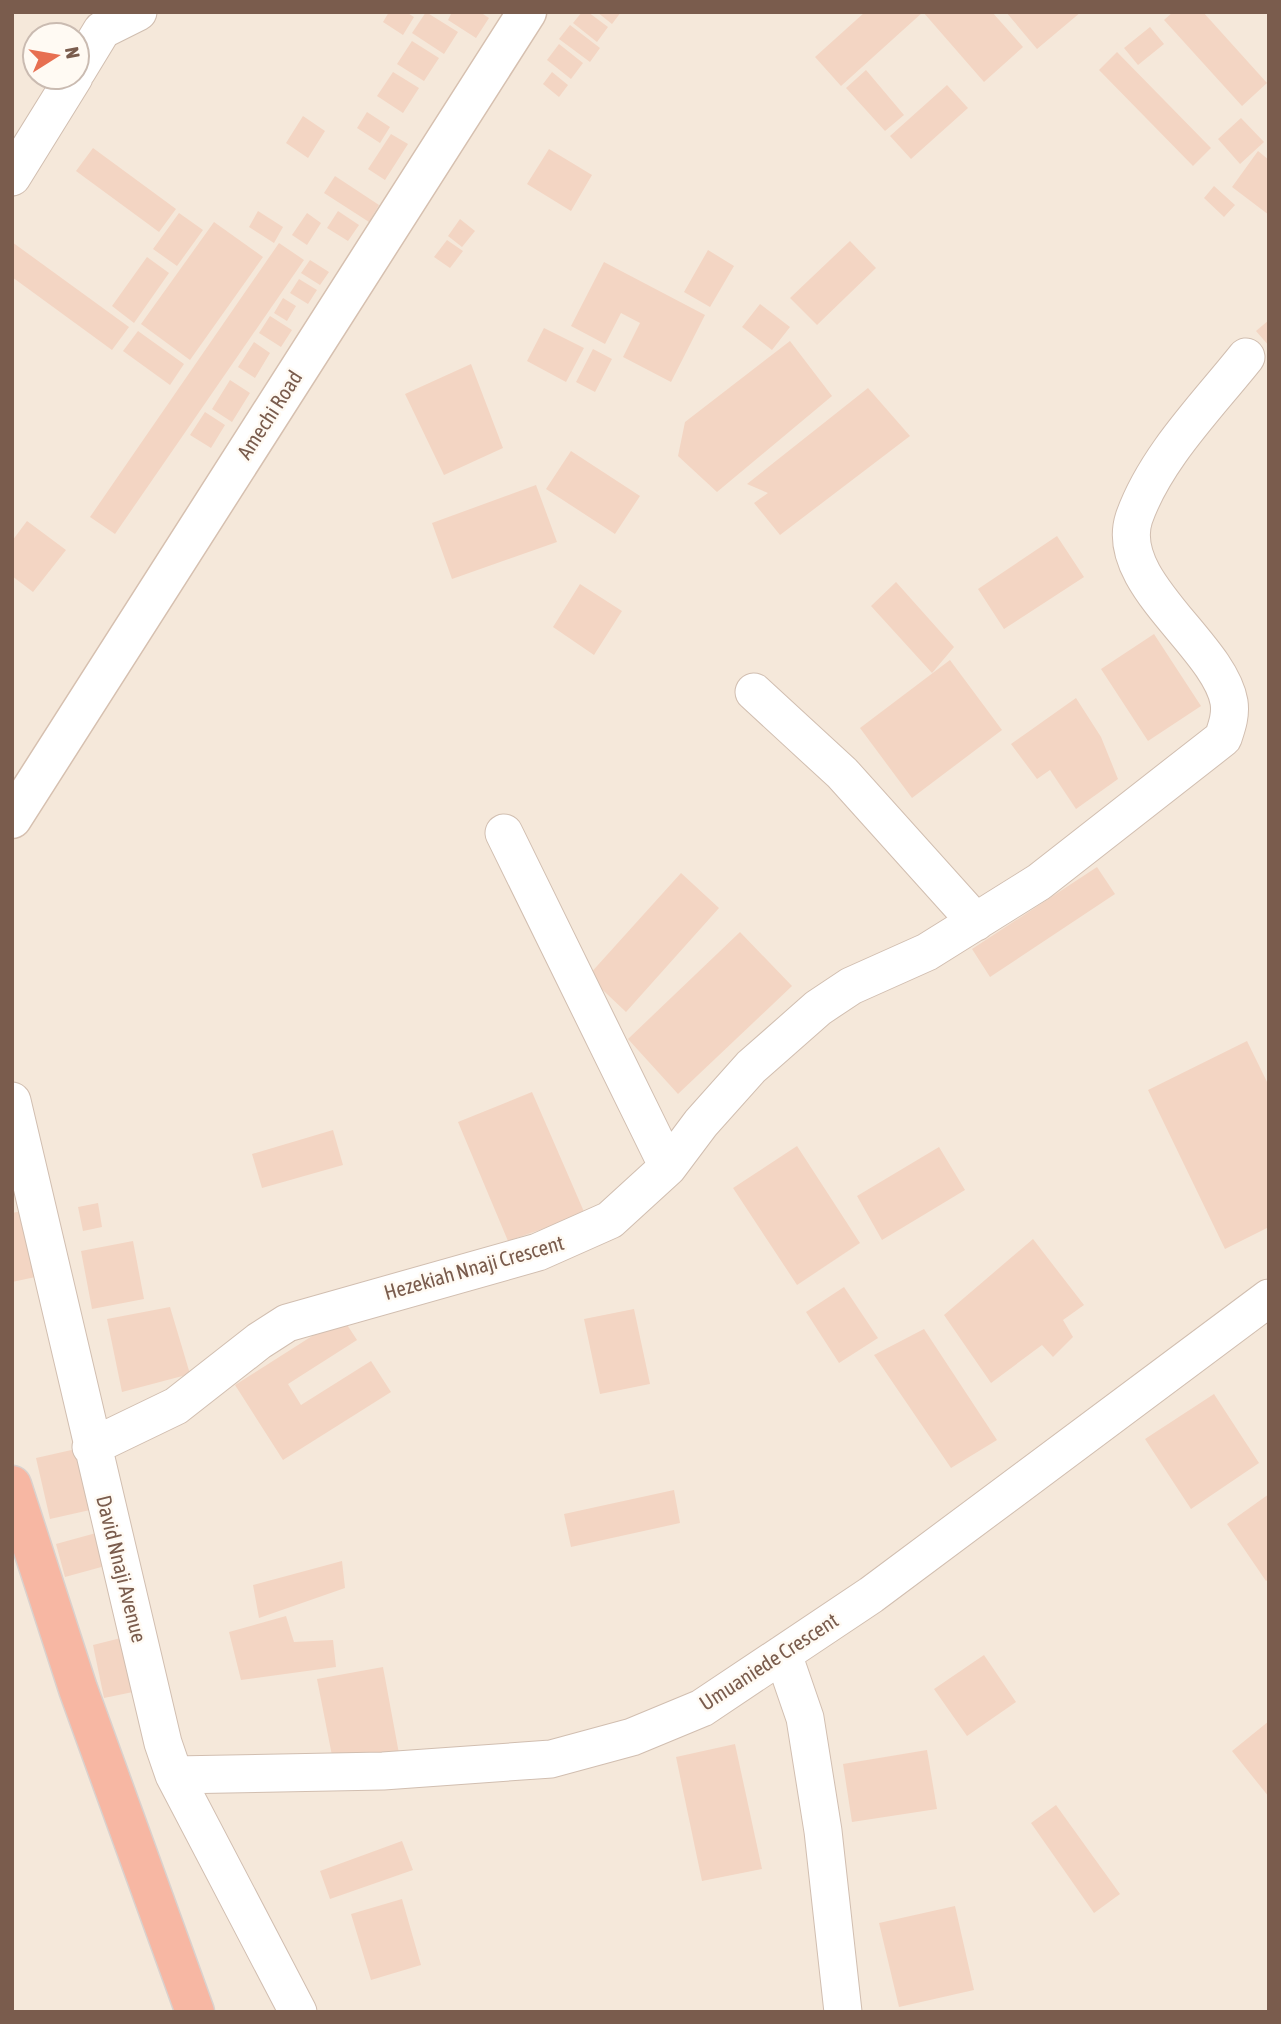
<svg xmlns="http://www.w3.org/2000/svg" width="1281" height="2024" font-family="'Asap Condensed',sans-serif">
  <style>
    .residential { fill: #f5e8da; fill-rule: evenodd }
    .building { fill: #f3d5c3 }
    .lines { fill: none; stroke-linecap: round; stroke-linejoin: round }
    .street-casing { stroke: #d1beb0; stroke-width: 39 }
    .secondary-casing { stroke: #d6c0b0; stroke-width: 41 }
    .highway-casing { stroke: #dad1cd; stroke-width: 41 }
    .street { stroke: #fff; stroke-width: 37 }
    .secondary { stroke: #fff; stroke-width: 38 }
    .highway { stroke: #f7b7a3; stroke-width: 38 }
    .labels { text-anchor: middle; stroke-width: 5; stroke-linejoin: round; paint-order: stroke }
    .street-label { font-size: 21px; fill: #7a5c4d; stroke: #fffaf3 }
  </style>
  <rect width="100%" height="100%" fill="#fdf6ec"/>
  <path class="residential" d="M12,12h1257v2000h-1257zM35,35h42v42h-42z"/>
  <path class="building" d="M389,12h17l8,5 -11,18 -20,-13z
    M426,12l32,20 -14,22 -32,-21z
    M452,12h28l9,6 -13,20 -28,-18z
    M582,12h6l20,15 -11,15 -24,-19z
    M597,12h24l-9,12z
    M865,12h58l-82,74 -26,-29z
    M923,12h69l31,35 -39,35z
    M1006,12h75l-44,37z
    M1173,12h30l64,71 -25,23 -78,-86z
    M570,25l30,23 -10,14 -31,-23z
    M1150,27l14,17 -26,21 -14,-17z
    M412,41l27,17 -15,23 -27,-17z
    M559,44l24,19 -12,16 -24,-19z
    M1117,52l94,96 -18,18 -94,-96z
    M866,70l38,45 -19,16 -39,-43z
    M393,72l26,16 -16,25 -26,-17z
    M552,72l16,13 -9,12 -16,-13z
    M947,85l21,23 -57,51 -21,-23z
    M367,112l23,15 -10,16 -23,-15z
    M303,116l22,15 -17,27 -22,-15z
    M1241,118l23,24 -24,22 -22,-25z
    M391,134l17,10 -23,36 -17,-11z
    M93,148l83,61 -17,23 -83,-61z
    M549,149l43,26 -21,36 -44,-27z
    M1258,151l11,9v55l-37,-28z
    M335,176l44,29 -10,17 -45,-29z
    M1214,186l21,19 -11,12 -20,-19z
    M258,211l25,16 -9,16 -25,-16z
    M338,211l21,14 -11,16 -21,-13z
    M179,213l24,17 -26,36 -24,-17z
    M307,213l14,10 -14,22 -15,-10z
    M460,219l15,12 -13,16 -14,-11z
    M214,222l49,35 -73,103 -49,-36z
    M447,240l16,11 -13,17 -16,-11z
    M850,241l26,27 -59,57 -27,-27z
    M12,242l117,85 -17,23 -100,-73z
    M279,243l25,17 -189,274 -25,-17z
    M708,250l26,16 -24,41 -26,-15z
    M147,257l22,16 -35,50 -22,-17z
    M310,260l19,12 -9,13 -19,-12z
    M604,262l101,53 -34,67 -48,-25 17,-34 -19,-10 -16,31 -34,-18z
    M299,279l18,11 -9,14 -18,-11z
    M283,298l13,8 -9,15 -13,-8z
    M760,304l30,23 -18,23 -30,-23z
    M270,316l22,14 -11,17 -22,-14z
    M1269,320v26l-13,-15z
    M544,328l40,20 -18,34 -39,-21z
    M138,331l46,33 -14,21 -47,-34z
    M790,341l42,55 -115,96 -39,-36 7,-34z
    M254,342l16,11 -15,25 -17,-11z
    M593,349l19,10 -17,33 -19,-10z
    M471,364l32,84 -59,27 -39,-81z
    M230,380l20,13 -18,29 -20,-13z
    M868,388l42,48 -130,99 -26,-32 14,-10 -21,-9z
    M205,412l20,13 -14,23 -21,-13z
    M571,451l69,45 -25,38 -69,-45z
    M536,485l21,57 -105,37 -20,-56z
    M27,521l39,29 -33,42 -21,-16v-35z
    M1057,536l27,41 -80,52 -26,-40z
    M896,582l58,65 -22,26 -61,-67z
    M580,584l42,27 -28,44 -41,-28z
    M1154,634l47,72 -53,35 -47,-72z
    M950,660l52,70 -90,68 -52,-70z
    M1076,698l25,39 17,42 -42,30 -26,-39 -13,9 -26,-35z
    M1097,867l18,27 -125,83 -18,-28z
    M681,873l38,35 -93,104 -38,-36z
    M740,932l52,54 -114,108 -50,-55z
    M1247,1041l22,45v141l-44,22 -77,-159z
    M532,1092l53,122 -77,27 -50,-119z
    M333,1130l10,35 -81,23 -10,-34z
    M797,1146l63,97 -63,42 -64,-97z
    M939,1147l26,43 -83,50 -25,-44z
    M98,1203l4,24 -19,4 -5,-24z
    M32,1209l13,66 -33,7v-69z
    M1033,1239l51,66 -21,15 10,17 -20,20 -11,-12 -51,38 -47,-68z
    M133,1241l11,58 -52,10 -11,-58z
    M844,1287l34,51 -39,25 -33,-51z
    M170,1307l20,67 -68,18 -15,-73z
    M634,1309l16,75 -50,10 -16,-75z
    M342,1317l15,23 -69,44 13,21 70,-44 20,31 -108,68 -48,-75z
    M924,1329l73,111 -46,28 -77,-113z
    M1214,1394l45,69 -68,46 -46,-70z
    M76,1449l14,61 -40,9 -14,-61z
    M674,1490l6,33 -109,24 -7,-33z
    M1269,1494v85l-3,2 -39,-57z
    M96,1533l9,33 -40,11 -9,-33z
    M342,1561l3,27 -86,30 -6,-33z
    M286,1616l8,26 39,-2 3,27 -95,13 -12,-48z
    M121,1638l12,54 -29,6 -11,-53z
    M984,1655l32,47 -49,34 -33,-47z
    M383,1667l17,92 -65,12 -18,-92z
    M1269,1721v76l-37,-46z
    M735,1744l27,125 -60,12 -26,-124z
    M927,1750l10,59 -85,13 -9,-58z
    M1056,1805l64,89 -26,19 -63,-90z
    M402,1841l11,29 -83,29 -10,-28z
    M402,1899l19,66 -50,15 -20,-66z
    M955,1906l19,84 -75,17 -20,-84z"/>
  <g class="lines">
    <defs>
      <path id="street" d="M77,71l25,-41 36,-18
        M12,177l62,-100
        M754,692l88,81 134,149
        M504,833l164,334
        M12,1101l151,642 11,32 124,237
        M91,1447l85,-41 83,-65 28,-18 251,-71 72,-32 58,-53 33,-44 50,-56 67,-59 33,-22 76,-34 112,-70 184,-144c4,-12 8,-23 6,-36 -10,-57 -116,-120 -95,-184 21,-60 73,-112 112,-161
        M783,1654l22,64 18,113 20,181
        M174,1775l209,-4 168,-12 81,-22 70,-29 169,-113 398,-297"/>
      <path id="secondary" d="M12,819l515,-807"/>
      <path id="highway" d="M12,1485l66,204 117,323"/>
    </defs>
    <use href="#street" class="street-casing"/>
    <use href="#secondary" class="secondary-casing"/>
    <use href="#highway" class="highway-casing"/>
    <use href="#street" class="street"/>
    <use href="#secondary" class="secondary"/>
    <use href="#highway" class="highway"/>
  </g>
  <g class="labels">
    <g class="street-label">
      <text transform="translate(270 415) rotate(-57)" y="7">Amechi Road</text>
      <text transform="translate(474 1268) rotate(-16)" y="7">Hezekiah Nnaji Crescent</text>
      <text transform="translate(121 1569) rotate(76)" y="7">David Nnaji Avenue</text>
      <text transform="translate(769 1662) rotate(-33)" y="7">Umuaniede Crescent</text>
    </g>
  </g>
  <rect width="1281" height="2024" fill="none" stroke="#7a5c4d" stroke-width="28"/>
  <g transform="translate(56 56) rotate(79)"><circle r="33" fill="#fffaf3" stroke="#cabbb1" stroke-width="2"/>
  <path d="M0-5L12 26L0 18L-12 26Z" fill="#e76f51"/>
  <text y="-10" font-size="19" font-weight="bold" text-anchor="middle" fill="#7a5c4d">N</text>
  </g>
</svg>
